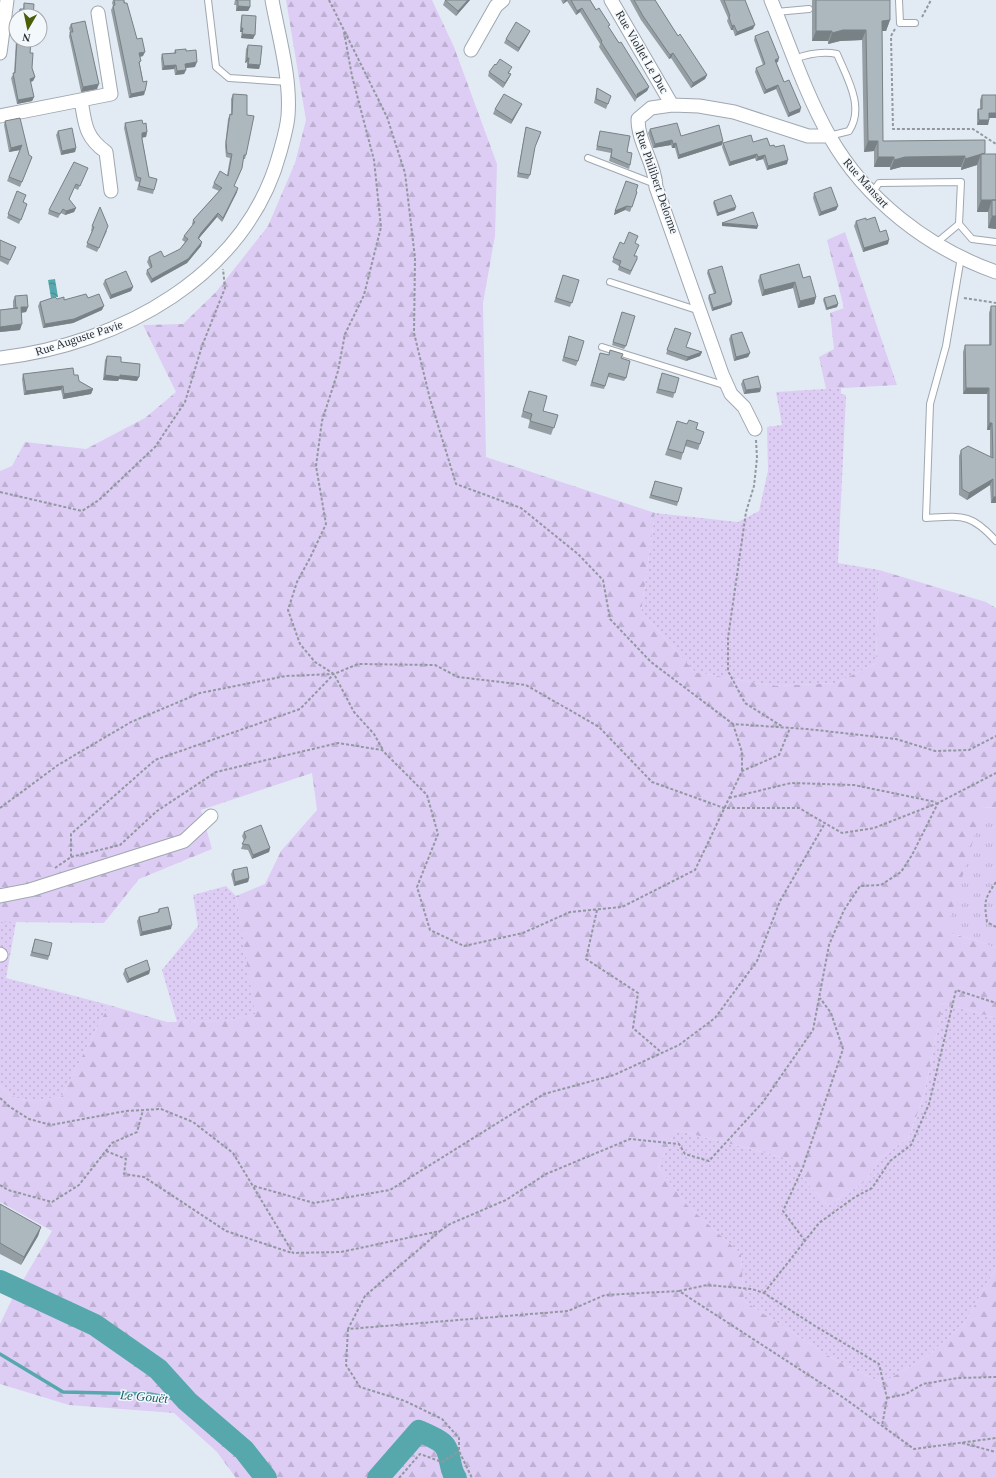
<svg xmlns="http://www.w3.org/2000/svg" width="996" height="1478" font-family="Georgia,serif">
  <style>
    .grass { fill: url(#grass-dots) }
    .forest { fill: url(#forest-firs) }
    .park { fill: url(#park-tufts) }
    .water { fill: url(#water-waves) }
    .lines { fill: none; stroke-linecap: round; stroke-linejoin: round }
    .stream { stroke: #56a8ad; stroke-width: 3.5 }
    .river { stroke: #56a8ad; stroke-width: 22 }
    .lane-casing { stroke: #9fa7b0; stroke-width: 8 }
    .street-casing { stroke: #9fa7b0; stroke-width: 15 }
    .path { stroke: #92989f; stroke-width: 2; stroke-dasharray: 3 2; stroke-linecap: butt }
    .lane { stroke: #fff; stroke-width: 6 }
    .street { stroke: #fff; stroke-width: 13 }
    .wall { fill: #949ea3 }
    .shaded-wall { fill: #788185 }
    .building { fill: #acb8be; stroke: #788185 }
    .labels { text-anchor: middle; stroke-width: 3; stroke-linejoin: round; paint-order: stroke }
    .street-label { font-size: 12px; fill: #2d3034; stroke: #f3f8fd }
    .water-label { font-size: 13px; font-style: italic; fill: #1e6165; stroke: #f3f8fd }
  </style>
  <defs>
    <pattern id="grass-dots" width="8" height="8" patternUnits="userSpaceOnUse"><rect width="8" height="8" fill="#ddcdf4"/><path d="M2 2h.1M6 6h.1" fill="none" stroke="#beb0d2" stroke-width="1.8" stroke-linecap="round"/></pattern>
    <pattern id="forest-firs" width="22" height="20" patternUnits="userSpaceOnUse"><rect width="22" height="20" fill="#ddcdf4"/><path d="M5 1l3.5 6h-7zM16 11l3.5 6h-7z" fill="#beb0d2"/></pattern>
    <pattern id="park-tufts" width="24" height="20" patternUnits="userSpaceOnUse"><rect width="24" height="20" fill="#ddcdf4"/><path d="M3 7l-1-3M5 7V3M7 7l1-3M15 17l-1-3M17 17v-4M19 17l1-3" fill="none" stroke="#beb0d2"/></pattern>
    <pattern id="water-waves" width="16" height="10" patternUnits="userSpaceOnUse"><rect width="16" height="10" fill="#56a8ad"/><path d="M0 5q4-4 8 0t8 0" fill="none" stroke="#48898e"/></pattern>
  </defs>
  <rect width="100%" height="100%" fill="#e2ebf4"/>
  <path class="grass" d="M841,388v6l5,1 -8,168 41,7 -3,93 -40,20 -62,3 -79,-14 -54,-60 14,-99 83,9 21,-11 9,-40 -1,-44 15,-2 -6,-33z
    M226,886l10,10 20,118 -30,7 -49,1 -15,-52 36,-44 -5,-31z
    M0,922h16l-10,56 103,27 -48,92c-24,3 -43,9 -61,-11z
    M943,1003l53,15v250l-32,56 -39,34 -43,25 -47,-23 -91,-59 -3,-47 -54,-49 -29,-38 18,-37 109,28 43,48 38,-25 12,-21 31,-23 15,-42z"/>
  <path class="forest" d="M286,0h146l22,47 43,117 -2,72 -12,67 3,154 169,56 -14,99 54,60 79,14 62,-3 40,-20 3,-93 107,32 10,6v200l-13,-1 -31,127 20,5 24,9v70l-53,-15 -19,92 -15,42 -31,23 -12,21 -38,25 -43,-48 -109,-28 -18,37 29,38 54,49 3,47 91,59 47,23 43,-25 39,-34 32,-56v210h-760l-19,-26 -43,-39 -105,-8 -69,-21v-60l12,-25 40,-68 -52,-29v-116c18,20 37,14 61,11l48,-92 58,17 59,-1 29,-7 -19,-118 29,-12 16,-33 36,-41 -5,-37 -111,37 11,39 -73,30 -35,44 -104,-1v-451l12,-5 13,-24 61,7 59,-31 31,-26 -33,-67 40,-1 33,-32 52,-66 27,-63 11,-43z
    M845,232l52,153 -71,4 -7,-32 15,-8 -4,-36 14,-5 -17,-68z"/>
  <path class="park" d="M983,807l13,1v140l-24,-9 -26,-7z"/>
  <path class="water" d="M55,279l3,18 -7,1 -3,-18z"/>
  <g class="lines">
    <path class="stream" d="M0,1354l63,38 87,2 37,7"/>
    <path class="river" d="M0,1281l95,44 63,44 29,32 57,49 22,28
      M378,1478l41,-47c7,3 17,7 23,12 10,8 6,25 14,35"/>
    <defs>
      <path id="lane" d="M208,0l8,67 13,11 59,4
        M899,0l1,23h15
        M776,12l33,-3
        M794,59c14,-5 29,-8 43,-5 10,24 28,53 12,77l-20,5
        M588,158l67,26
        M872,193l7,-10 82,-1 -2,42 13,15 24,3
        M935,244l24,-20
        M961,257l-15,89 -16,58 -4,114c36,-2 45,-5 70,23
        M610,282l90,29
        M602,347l125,39"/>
      <path id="street" d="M611,0l61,105
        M771,0c18,44 35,95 59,137 36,63 98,111 166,135
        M471,50l25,-44 7,-6
        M0,53l7,-53
        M81,100c4,24 4,37 25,52l5,39
        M0,116l111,-22 -13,-81
        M0,358c120,-14 247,-82 280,-206 3,-11 7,-24 8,-36 3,-38 -9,-78 -16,-116
        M755,429l-11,-22 -13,-13 -9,-20 -66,-187c-1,-24 -18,-44 -18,-68l13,-11 21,-3 27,1 35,6 74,24h21
        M0,896l30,-6 154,-49 27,-25
        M0,954l1,1"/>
    </defs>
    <use href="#lane" class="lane-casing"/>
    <use href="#street" class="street-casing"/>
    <path class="path" d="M329,0l58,117 18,56 10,85 -1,75 16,66 26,85 65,24 57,46 25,26 7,39 41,43 82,62 74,5 89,10 39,12 34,-1 27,-14
      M922,17l9,-17
      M895,29l-4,7 2,93h80l23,15
      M344,32l8,44 22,84 7,67 -17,68 -19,39 -7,37 -16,50 -6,45 10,58 -16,34 -13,24 -9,28 12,34 15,18 19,12 20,38 20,22 9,16
      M964,298l32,5
      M756,440l1,18 -3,28 -8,26 -18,126v33l17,32 38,24
      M0,492l82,19 17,-11 56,-53 30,-45 17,-56 23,-58 -2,-19
      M733,724l9,28v19
      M729,798l62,-15 63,2 82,17
      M0,808l58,-43 73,-43 69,-29 86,-17 48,-2 24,-10 77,1 23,12 68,8 73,42 53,55 72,26h75l43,25 32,-5 64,-25
      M71,857l49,-12 37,-34 59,-39 122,-29 44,7 45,45 11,39 -21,53 13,43 34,16 59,-13 47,-21 52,-5 73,-37 47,-99 37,-16 11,-27
      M55,868l16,-11v-23l84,-74 145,-51 33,-34
      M996,882c-12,18 -12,19 -9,40l9,5
      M597,910l-11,49 52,34 -5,35 29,25
      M0,1098l10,9 19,12 22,6 75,-14 35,-2 32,13 40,31 60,100 48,-1 99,-21 -75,65 -17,33 220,-18 37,-16 74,-4 165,107 70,51 82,-11
      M106,1151l20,8 -2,15 20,3 82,54 66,22
      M0,1185l8,5 44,12 27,-17 33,-42 25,-11 6,-22
      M254,1186l60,17 76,-13 154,-96 70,-19 65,-30 36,-27 42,-57 23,-60 45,-78
      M440,1231l10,-7 56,-24 40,-26 84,-35 49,5 6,10 24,7 54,-59 50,-72 16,-85 15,-35 16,-24 21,-1 20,-13 11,-17 26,-52 58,-30
      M805,1241l-22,-30 20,-44 40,-118 -12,-36 -11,-15
      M679,1291l28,-6 45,4 12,4 51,33 64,38 8,34 -5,28
      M764,1293l55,-70 36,-26 17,-9 18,-27 21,-16 18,-41 27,-114 40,13
      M348,1329l-2,36 14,22 45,14 37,18 17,19v13l13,27
      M887,1398l19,-4 17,-10 35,-6 38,-1
      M962,1443l34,9
      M399,1478l21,-24 22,8 17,-11"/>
    <use href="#lane" class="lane"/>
    <use href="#street" class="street"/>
  </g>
  <path class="wall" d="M113,0h11l13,39 6,17 -3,1v8l5,26 -1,4 -15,3 -18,-88 2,-4 -1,-3z
    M235,0h15v7l-2,4h-12v-6h-2z
    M445,0h25l-14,16 -13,-11z
    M561,0h29l59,87 -2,4 -10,7 -2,4 -36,-55 1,-3 -20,-32 -4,3 -9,-14 -4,3z
    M630,0h25l23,36 29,39 -2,4 -14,9 -20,-30 -2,1 -28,-39z
    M720,0h25l8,29 -18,7 -2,-6h-2l-4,-9 1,-3z
    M812,0h78v20l-4,11h-4l1,110 102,12v1l11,75 -8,-1v-16h-11v-47l-16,5v-3h-60l-11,3v-3h-16v-16l-10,1 -2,-112 -22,1 -12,3v-3h-16z
    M24,3l9,13h-15l2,-7h3z
    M242,15l11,24 -12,-1 1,-6h-2l1,-13z
    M71,24l26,65 -16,3 -12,-56 1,-4 -1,-4z
    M530,31l-2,4 -10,17 -14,-9 2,-4z
    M755,36l23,26h-2l8,20 16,30 -12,5 -12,-28 -12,5 -9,-22 1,-4 7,-3 -9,-25z
    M16,40h15l-1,13 2,15 3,9 -2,4 -3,1 4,15 -2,4 -15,3 -6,-26 3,-5z
    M248,45l12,20 -1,4 -12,-1v-6l-2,1 1,-14z
    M175,50l11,1 9,16 -9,1v2l-2,4 -9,1 -1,-6 -12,1 -1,-12 1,-4 12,-1z
    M510,71l-1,2 2,1 -2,4 -6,10 -15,-12 1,-4z
    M597,88l14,8 -5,13 -12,-6z
    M233,94l13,61 -1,4h-2l-1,9 -8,18 3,6 -15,30 -5,-5 -17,20 -1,2 2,7 -14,17 -36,20 -5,-9 1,-4 3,-2 -3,-6 2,-5h15l16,-8 5,-7 -3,-2 2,-4 9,-11 -1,-1 1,-4 26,-29 -7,-3 2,-5 13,-8 3,-17 -4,-1 -1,-11 3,-27 2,-5 1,1v-16z
    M982,95l7,23 -1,7h-11v-12l1,-4h2v-9z
    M522,104l-2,4 -9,16 -18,-10 2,-5z
    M5,121l24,34 3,2 -12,30 -13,-6 13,-31 -11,2 -5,-27z
    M125,123l18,1 4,8 -1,5h-4l7,40 5,13 -1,4 -16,-4 2,-8 -4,-1 -11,-53z
    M526,127l14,9 -6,12 -4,27 -2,4 -11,-2 8,-46z
    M650,129l31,7 42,5 -1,4 -44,14 -3,-11h-3l-1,-3 -18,3 -5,-15z
    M58,131l18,17 -1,4 -14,3 -5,-20z
    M600,131l27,21 3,13 -1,4 -20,-8 2,-8 -15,-3 3,-15z
    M753,142l22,5 12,17 -20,6 -4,-11 -7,2 -1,-3 -26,8 -7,-19 1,-4z
    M86,172l-8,18 -4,-2 -5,12 7,8 -2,4 -9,3 -4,-2 -3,5 -10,-4 1,-4z
    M626,181l11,11 -7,20 -5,-2 -11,5z
    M17,191l7,11 2,6 -7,16 -12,-6z
    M814,193l24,13 -2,4 -17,6 -6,-18z
    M714,201l21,9 -18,6 -4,-13z
    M856,221l24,11 8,12 -25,8 -9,-26z
    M92,226l15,5 -10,21 -11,-5 6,-16h-1z
    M0,240l16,7 -8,18 -8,-4z
    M620,242l4,2 11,-1v13l2,3 -7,16 -12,-5 1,-4 -7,-4z
    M708,270l24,32 -1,3 -19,6 -4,-13 1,-3 5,-1 -7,-21z
    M563,275l16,5 -9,27 -16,-5z
    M760,275l43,3 13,19 -2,7 -16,4 -5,-20 -31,8 -4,-15z
    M105,280l28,7 -2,4 -21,8 -7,-15z
    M15,296l13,11 -2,5 -5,1 -1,17 -20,2v-22l13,-2v-7z
    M88,298l14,12 -29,13 -30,5 -5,-22 2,-4 17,-3 7,1z
    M824,298l14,6 -1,3 -11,3 -3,-10z
    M991,306l5,197h-5l-1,-18 -23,15 -8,-5v-39l2,-6 29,7v-27h-3v-36h-24v-42l2,-7h24v-32z
    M622,312l4,34 -2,3 -12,-4z
    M675,328l11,19 16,5 -2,4 -14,5 -20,-7z
    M731,335l19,18 -2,4 -14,4 -5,-22z
    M569,336l9,25 -2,5 -14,-5z
    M600,353l21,5 5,20 -2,3 -16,-4 -4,12 -14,-3z
    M107,356l14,6 16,19 -18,-2 -1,2 -15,-1 2,-20z
    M23,374l51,1 5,6 14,8 -2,5 -28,5 -2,-9 -37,5 -2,-16z
    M660,378h19l-6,20 -17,-5z
    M743,380l18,8 -1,4 -16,2 -3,-10z
    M529,391l14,20 15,4 -7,20 -23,-7 2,-8 -9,-3z
    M677,421l10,3 9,5 8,3 -6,18 -13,-4 -4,14 -16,-5z
    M655,481l23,21 -1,4 -28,-8z
    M244,832l26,16 -1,4 -17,7 -4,-9 -7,-1 3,-8 -2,-5z
    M233,870l16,8 -1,4 -14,4 -3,-12z
    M159,909l12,20 -31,7 -3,-15 2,-4 18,-4z
    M35,939l14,17 -1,4 -18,-4z
    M125,969l25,1 -1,4 -22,9 -4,-9z
    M0,1204l41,23 -3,9 -17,29 -21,-11z"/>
  <path class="shaded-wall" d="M468,0h2l-14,16 2,-5z
    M565,0h3l-1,1 -4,3z
    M238,6l12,1 -2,4h-12z
    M582,8l-2,4 -4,3 1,-4z
    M890,20l-4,11h-8l4,-10z
    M734,25l-1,5h-2l1,-4z
    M755,25l-2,4 -18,7 2,-4z
    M241,28h2l-1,4h-2z
    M843,30h23l-4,10 -22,1 -12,3 4,-11z
    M530,31l-2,4 -10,17 1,-4z
    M816,31h16l-4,10h-16z
    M242,34l13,1 -2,4 -12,-1z
    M145,52l-2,4 -5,1 1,-4z
    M673,53l-2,5 -2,1 1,-4z
    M247,58h2l-2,4 -2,1z
    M779,58l-1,4 -4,2 1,-4z
    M197,62l-2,5 -11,1 1,-4z
    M248,64l12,1 -1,4 -12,-1z
    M176,65l-2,4 -12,1 2,-4z
    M186,70l-2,4 -9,1 2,-4z
    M511,74l-2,4 -6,10 2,-5z
    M707,75l-2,4 -14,9 2,-5z
    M35,77l-2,4 -5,2 2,-4z
    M99,84l-2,5 -16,3 2,-5z
    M778,85l-2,4 -12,5 2,-4z
    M649,87l-2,4 -10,7v-4z
    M145,91l-1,4 -15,3 2,-4z
    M34,97l-2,4 -15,3 1,-4z
    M522,104l-2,4 -9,16 1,-4z
    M801,108l-1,4 -12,5 1,-4z
    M989,113h7v5h-8z
    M979,120h10l-1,5h-11z
    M147,132l-1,5 -5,1 1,-5z
    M672,140l-1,5 -18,3 2,-4z
    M723,141l-1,4 -44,14 1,-4z
    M868,141h10l-4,10 -10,1z
    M676,143l-1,5h-3l1,-4z
    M22,145l-2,5 -11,2 2,-4z
    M76,148l-1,4 -14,3 1,-4z
    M985,153l-4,10v-9l-4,11 -16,5 4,-11z
    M757,154l-2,4 -26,8 1,-4z
    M765,155l-2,4 -7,2 2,-4z
    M965,156l-4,11h-60l-11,3 4,-10 11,-3z
    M878,157h16l-4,10h-16z
    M788,160l-1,4 -20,6 1,-4z
    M238,188l-1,4 -15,30 1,-4z
    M981,200h11l-4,12h-11z
    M627,206l-2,4 -11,5 1,-4z
    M838,206l-2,4 -17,6 2,-4z
    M736,207l-1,3 -18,6 1,-3z
    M76,208l-2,4 -9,3 1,-4z
    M218,213l-1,4 -17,20 -3,5 4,-9z
    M992,216h4v13l-8,-1z
    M722,223l36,3 -1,3 -35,-3z
    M889,240l-1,4 -25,8 1,-4z
    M202,242l-1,4 -14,17 -36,20 1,-4z
    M795,282l-2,6 -31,8 2,-6z
    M133,287l-2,4 -21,8 1,-4z
    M816,297l-2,7 -16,4 2,-7z
    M732,302l-1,3 -19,6 1,-3z
    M838,304l-1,3 -11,3 1,-2z
    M104,306l-2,4 -29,13 -30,5 2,-4z
    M21,307h7l-2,5 -8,1z
    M22,324l-2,6 -20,2v-5z
    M702,352l-2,4 -14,5 2,-4z
    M750,353l-2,4 -14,4 2,-4z
    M105,375h15l19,2 -2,4 -18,-2 -1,2 -15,-1z
    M63,386l-2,4 -37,5 2,-4z
    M761,388l-1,4 -16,2 2,-4z
    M966,388h23l-2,6h-24z
    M93,389l-2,5 -28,5 1,-5z
    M989,423h3l-2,7h-3z
    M993,479l-3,6 -23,15 2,-7z
    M993,497h3v6h-5z
    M270,848l-1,4 -17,7 1,-4z
    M249,878l-1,4 -14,4 1,-4z
    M172,925l-1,4 -31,7 2,-4z
    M150,970l-1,4 -22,9 2,-4z
    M41,1227l-3,9 -17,29 3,-8z"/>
  <path class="building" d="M114,0h10v3h3l10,36 5,-1 3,14 -6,1 2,8 -2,1 4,20 4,-1 -2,10 -14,3 -18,-88 2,-1z
    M236,0h14v7l-12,-1v-5z
    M445,0h23l-10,11z
    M571,0h19l6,10 3,-2 11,17 -2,1 11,17 2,-1 28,45 -12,7v4l-36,-56 1,-1 -20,-33 -5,3z
    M634,0h21l23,36 2,-2 27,41 -14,8 -20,-30 -3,2 -27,-39z
    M724,0h21l10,25 -18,7 -3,-7 -2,1 -3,-9 1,-1z
    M816,0h74v20l-8,1 1,120 102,-1v13l-20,6v-3l-60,1 -11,3v-3h-16v-16h-10l-2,-111h-23l-11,3v-2h-16z
    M24,3l10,1 -1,12h-14l1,-7h4z
    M242,15l14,1 -1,19 -13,-1 1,-6h-2z
    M85,21l14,63 -16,3 -13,-55h3l-2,-8z
    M516,22l14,9 -11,17 -13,-9z
    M768,31l11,27 -4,2 9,22 5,-2 12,28 -12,5 -11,-28 -12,5 -10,-22 9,-4 -10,-28z
    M17,40h14l-1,13h3l-1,15 3,9 -5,2 4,18 -16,3 -5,-27h2z
    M248,45l14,1 -2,19 -12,-1 1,-6h-2z
    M186,49v2l10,-1 1,12 -12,2 1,6 -9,1 -1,-6 -12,1 -2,-12 14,-1 -1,-3z
    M500,59l12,8 -4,6 3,1 -6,9 -16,-11 6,-8 1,1z
    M597,88l14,8 -3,8 -12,-5z
    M233,94l14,1v20l7,1 -8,39h-2l-2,13 -8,18 4,2 -15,30 -5,-5 -17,20 -3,5 4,4 -14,17 -36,20 -5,-9 5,-3 -3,-10 12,-6 3,6 16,-8 8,-10 -4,-3 11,-14 -2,-2 29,-32 -8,-5 6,-12 8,5 4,-22 -5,-1 -1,-11 4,-28 2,1z
    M504,94l18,10 -10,16 -17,-11z
    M982,95h14v18h-7v7h-10l-1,-11h4z
    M20,118l9,37 3,2 -10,25 -13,-5 13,-32 -11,3 -6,-27z
    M142,120l1,4 3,-1 1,9 -5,1v6l7,38 8,2 -3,11 -15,-4 2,-8 -4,-1 -12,-54z
    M677,123l4,13 38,-11 4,16 -44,14 -3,-12 -3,1 -1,-4 -17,4 -5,-15z
    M526,127l15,5 -6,15 -5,28 -12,-2z
    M72,128l4,20 -14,3 -4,-20z
    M600,131l30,5 -3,16 5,1 -2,12 -19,-8 1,-8 -15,-3z
    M751,135l2,7 14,-4 3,8 4,-1 1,2 9,-2 4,15 -20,6 -3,-11 -7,2 -1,-3 -27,8 -7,-19z
    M981,154h15v46h-15z
    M74,162l14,6 -8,18 -4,-2 -7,15 7,9 -10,3 -3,-2 -3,5 -11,-4z
    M626,181l12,4 -2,6 1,1 -5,15 -5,-1 -12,5z
    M831,187l7,19 -17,6 -7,-19z
    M17,191l9,4 -3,7 4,2 -6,16 -13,-6z
    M731,195l5,12 -18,6 -4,-12z
    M992,200h4v16h-4z
    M100,207l8,19 -9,22 -12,-5 7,-16 -2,-1z
    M753,212l5,14 -36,-3z
    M875,217l5,15 6,-2 3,10 -25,8 -8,-27 10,-3v2z
    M629,232l9,4 -3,7 4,2 -5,11h3v3l-6,12 -12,-5 2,-5 -8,-3 7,-16 4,2z
    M0,240l16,7 -6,13 -10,-4z
    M799,264l4,14 7,-2 6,21 -16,4 -5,-19 -31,8 -4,-15z
    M722,266l10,36 -19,6 -4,-13 7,-2 -8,-23z
    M126,271l7,16 -22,8 -6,-15z
    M563,275l16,5 -7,23 -16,-5z
    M86,294l2,4 11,-4 5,12 -30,13 -29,5 -5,-22 15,-5 2,2 7,-2v3z
    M27,295l1,12h-7l1,17 -22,3v-17l18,-2h-2l-1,-12z
    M835,295l3,9 -11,4 -3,-10z
    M991,306h5v191h-3v-18l-24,14 -7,-4 -1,-39 7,-4 25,12 -1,-35h-3v-35h-23l-1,-43h26z
    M622,312l13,4 -9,30 -13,-4z
    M675,328l16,5 -5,14 16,5 -14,5 -21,-7z
    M742,332l8,21 -14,4 -5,-22z
    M569,336l15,5 -6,20 -14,-4z
    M610,350l13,4 -2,4 9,3 -4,17 -17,-5 -4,13 -13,-4 8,-29 9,2z
    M107,356l14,1v5l19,2 -1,13 -19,-2v2l-15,-2z
    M73,368l1,7h4l1,6 14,8 -29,5 -1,-8 -37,5 -3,-17z
    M662,373l17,5 -4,15 -17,-4z
    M758,376l3,12 -15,2 -3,-10z
    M529,391l18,5 -4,15 15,4 -4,13 -24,-7 2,-7 -9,-3z
    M689,420l9,3 -2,6 8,3 -4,12 -13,-4 -4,13 -15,-4 9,-28 10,3z
    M655,481l27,7 -4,14 -27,-7z
    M261,825l9,23 -17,7 -4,-10 -7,-1 4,-7 -2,-5z
    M247,867l2,11 -14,4 -2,-12z
    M168,907l4,18 -30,7 -3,-15 20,-5v-3z
    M35,939l17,4 -3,13 -17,-4z
    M147,960l3,10 -21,9 -4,-10z
    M0,1204l41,23 -17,30 -24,-14z"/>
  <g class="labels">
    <g class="street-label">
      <text transform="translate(642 52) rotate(60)" y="4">Rue Viollet Le Duc</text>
      <text transform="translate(657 182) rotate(71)" y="4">Rue Philibert Delorme</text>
      <text transform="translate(866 183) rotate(48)" y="4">Rue Mansart</text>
      <text transform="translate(79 338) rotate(-18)" y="4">Rue Auguste Pavie</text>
    </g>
    <g class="water-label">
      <text transform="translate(144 1396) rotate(5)" y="5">Le Gouët</text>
    </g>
  </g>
  <g transform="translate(28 28) rotate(189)"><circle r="19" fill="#f3f8fd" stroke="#a4a8ad"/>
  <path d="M0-3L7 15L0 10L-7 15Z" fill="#4a5f07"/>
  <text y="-6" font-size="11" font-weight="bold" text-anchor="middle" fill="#2d3034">N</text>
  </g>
</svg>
